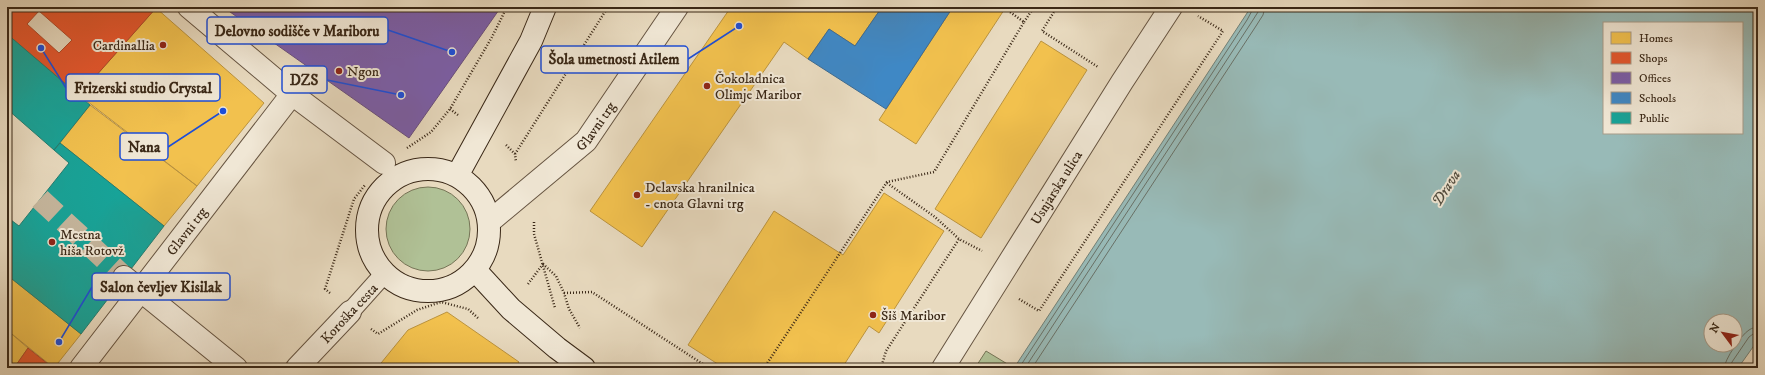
<svg xmlns="http://www.w3.org/2000/svg" width="1765" height="375" font-family="'IM FELL DW Pica',serif">
  <style>
    .green { fill: #b0c196; stroke: #757456 }
    .water { fill: #98bab7; stroke: #728077; fill-rule: evenodd }
    .homes { fill: #f2c14e; stroke: #bb933e }
    .shops { fill: #e4572e; stroke: #b14927; fill-rule: evenodd }
    .offices { fill: #7b5ea7; stroke: #684e7c }
    .schools { fill: #3f88c5; stroke: #3e6b91 }
    .public { fill: #17a398; stroke: #227e71 }
    .lines { fill: none; stroke-linecap: round; stroke-linejoin: round }
    .shore { stroke: #697167; stroke-width: 1 }
    .street-tunnel { stroke: #c5b69d; stroke-width: 22; stroke-dasharray: 22 11; stroke-linecap: butt }
    .lane-casing { stroke: #665441; stroke-width: 20 }
    .street-casing { stroke: #665441; stroke-width: 24 }
    .secondary-casing { stroke: #3a2817; stroke-width: 24 }
    .path { stroke: #3a2817; stroke-width: 2.5; stroke-dasharray: 1 2; stroke-linecap: butt }
    .lane { stroke: #f0e7d5; stroke-width: 18 }
    .street { stroke: #f0e7d5; stroke-width: 22 }
    .secondary { stroke: #f0e7d5; stroke-width: 22 }
    .poi-dot { fill: #8f2418; stroke: #f0e7d5; stroke-width: 1.5 }
    .labels { text-anchor: middle; stroke-width: 4; stroke-linejoin: round; paint-order: stroke }
    .poi-label { font-size: 14px; fill: #3a2817; stroke: #f0e7d5; text-anchor: start }
    .street-label { font-size: 14px; fill: #3a2817; stroke: #f0e7d5 }
    .water-label { font-size: 15px; font-style: italic; fill: #524c3f; stroke: #f0e7d5 }
    .leader { fill: none; stroke: #1d4ed8; stroke-width: 1.5 }
    .callout-dot { fill: #1d4ed8; stroke: #f0e7d5; stroke-width: 1.5 }
    .callout { fill: #f0e7d5; stroke: #1d4ed8; stroke-width: 1.5 }
    .callout-label { font-size: 15px; text-anchor: middle; font-weight: bold; fill: #3a2817 }
  </style>
  <rect width="100%" height="100%" fill="#e8dabf"/>
  <filter id="stains"><feTurbulence type="fractalNoise" baseFrequency=".005" numOctaves="4"/><feColorMatrix values="0 0 0 0 .2 0 0 0 0 .09 0 0 0 0 .02 0 0 0 .5 -.17"/></filter>
  <radialGradient id="worn" r=".72"><stop offset=".6" stop-color="#630" stop-opacity="0"/><stop offset="1" stop-color="#630" stop-opacity=".3"/></radialGradient>
  <path class="green" d="M386 229a42 42 0 1 1 84 0a42 42 0 1 1-84 0Z
    M986,351l28,17h-39z"/>
  <path class="water" d="M1251,7h507v333l-20,28h-724zM1604,23h138v110h-138zM1711,321h24v24h-24z"/>
  <path class="homes" d="M731,7h151l-27,39 -26,-17 -21,30 -24,-17 -142,205 -52,-36z
    M953,7h47l4,3 -88,134 -37,-24z
    M156,8l108,95 -67,83 -118,-91z
    M1041,41l46,29 -106,168 -46,-29z
    M90,105l107,81 -33,40 -104,-83z
    M884,193l60,38 -65,102 -10,-7 -27,42h-118l-36,-23 86,-134 69,44z
    M7,275l74,59 -27,34 -47,-38z
    M447,312l72,50 -4,6h-138l31,-38z
    M7,330l21,18 -14,20h-7z"/>
  <path class="shops" d="M7,7h147l2,1 -77,87 -72,-61zM39,11l33,29 -13,13 -32,-29z
    M28,348l25,20h-39z"/>
  <path class="offices" d="M223,7h278l-92,131z"/>
  <path class="schools" d="M882,7h71l-67,102 -78,-50 21,-30 26,17z"/>
  <path class="public" d="M7,34l83,71 -36,45 -47,-41z
    M60,143l104,83 -83,108 -74,-59v-58l12,9 50,-63 -15,-13z"/>
  <g class="lines">
    <path class="shore" d="M1019,368l228,-348 7,-13
      M1025,368l226,-345 7,-11 1,-5
      M1032,368l224,-342 7,-11 2,-8
      M1724,368c1,-9 17,-33 25,-38 3,-2 6,-3 9,-3
      M1730,368l2,-6 17,-25 4,-3 5,-1"/>
    <path class="street-tunnel" d="M40,199l84,78"/>
    <defs>
      <path id="lane" d="M350,312l34,-38"/>
      <g id="street">
        <path d="M292,94l92,69"/>
        <path id="s1" d="M489,222l97,-81 91,-134"/>
        <path d="M124,277l112,91"/>
        <path id="s2" d="M81,368l211,-274 -103,-87"/>
        <path d="M297,368l53,-56"/>
        <path id="s3" d="M943,368l179,-286 49,-75"/>
      </g>
      <path id="secondary" d="M367 230a61 61 0 1 1 122 0a61 61 0 1 1-122 0Z
        M457,176l74,-135 14,-34
        M475,270l36,39 46,39 27,20"/>
    </defs>
    <use href="#lane" class="lane-casing"/>
    <use href="#street" class="street-casing"/>
    <use href="#secondary" class="secondary-casing"/>
    <path class="path" d="M1057,7l-15,24 56,36
      M1024,22l10,-15
      M450,109l8,6
      M506,145l9,9 1,8
      M407,148l24,-16 19,-23 42,-72 15,-30
      M515,154l93,-147
      M887,183l48,34 24,22
      M534,222v12l21,74
      M543,264l13,12 8,17 5,16 11,19
      M528,284l15,-20
      M330,293l-5,-4 29,-90 11,-14
      M564,293l28,-1 117,76
      M1019,299l20,12 184,-280 -25,-15
      M371,329l7,5 39,-24 24,-8 27,7 10,9
      M764,368l123,-186 47,-10 90,-150 -21,-15
      M881,368l5,-17 73,-112 23,12"/>
    <use href="#lane" class="lane"/>
    <use href="#street" class="street"/>
    <use href="#secondary" class="secondary"/>
  </g>
  <g class="poi-dot">
    <circle cx="163" cy="45" r="4"/>
    <circle cx="339" cy="71" r="4"/>
    <circle cx="707" cy="86" r="4"/>
    <circle cx="637" cy="195" r="4"/>
    <circle cx="52" cy="242" r="4"/>
    <circle cx="873" cy="315" r="4"/>
  </g>
  <g class="labels">
    <g class="poi-label">
      <text x="155" y="50" text-anchor="end">Cardinallia</text>
      <text x="347" y="76">Ngon</text>
      <text x="715" y="83">Čokoladnica<tspan x="715" dy="16">Olimje Maribor</tspan></text>
      <text x="645" y="192">Delavska hranilnica<tspan x="645" dy="16">- enota Glavni trg</tspan></text>
      <text x="60" y="239">Mestna<tspan x="60" dy="16">hiša Rotovž</tspan></text>
      <text x="881" y="320">Šiš Maribor</text>
    </g>
    <g class="street-label">
      <text dy="5" stroke="none"><textPath href="#s1" startOffset="144">Glavni trg</textPath></text>
      <text dy="5" stroke="none"><textPath href="#s3" startOffset="213">Usnjarska ulica</textPath></text>
      <text dy="5" stroke="none"><textPath href="#s2" startOffset="173">Glavni trg</textPath></text>
      <text transform="translate(349 313) rotate(-47)" y="5">Koroška cesta</text>
    </g>
    <g class="water-label">
      <text transform="translate(1446 188) rotate(-57)" y="5">Drava</text>
    </g>
  </g>
  <path class="leader" d="M452 52L388 30M739 26L688 59M401 95L327 80M41 48L66 88M223 111L168 147M59 342L92 287"/>
  <g class="callout-dot">
    <circle cx="452" cy="52" r="4"/>
    <circle cx="739" cy="26" r="4"/>
    <circle cx="401" cy="95" r="4"/>
    <circle cx="41" cy="48" r="4"/>
    <circle cx="223" cy="111" r="4"/>
    <circle cx="59" cy="342" r="4"/>
  </g>
  <g class="callout">
    <rect x="207" y="17" width="181" height="27" rx="4"/>
    <rect x="541" y="46" width="147" height="27" rx="4"/>
    <rect x="282" y="66" width="45" height="27" rx="4"/>
    <rect x="66" y="74" width="154" height="27" rx="4"/>
    <rect x="120" y="133" width="48" height="27" rx="4"/>
    <rect x="92" y="273" width="138" height="27" rx="4"/>
  </g>
  <g class="callout-label">
    <text x="297" y="36">Delovno sodišče v Mariboru</text>
    <text x="614" y="64">Šola umetnosti Atilem</text>
    <text x="304" y="85">DZS</text>
    <text x="143" y="93">Frizerski studio Crystal</text>
    <text x="144" y="152">Nana</text>
    <text x="161" y="292">Salon čevljev Kisilak</text>
  </g>
  <rect width="1765" height="375" fill="none" stroke="#e8dabf" stroke-width="24"/>
  <rect x="8" y="8" width="1749" height="359" fill="none" stroke="#3a2817" stroke-width="2"/>
  <rect x="12" y="12" width="1741" height="351" fill="none" stroke="#3a2817"/>
  <rect x="1603" y="22" width="140" height="112" fill="#f0e7d5" stroke="#a79b89"/>
  <rect x="1611" y="32" width="20" height="12" fill="#f2c14e" stroke="#a79b89"/>
  <text x="1639" y="42" font-size="12" fill="#3a2817">Homes</text>
  <rect x="1611" y="52" width="20" height="12" fill="#e4572e" stroke="#a79b89"/>
  <text x="1639" y="62" font-size="12" fill="#3a2817">Shops</text>
  <rect x="1611" y="72" width="20" height="12" fill="#7b5ea7" stroke="#a79b89"/>
  <text x="1639" y="82" font-size="12" fill="#3a2817">Offices</text>
  <rect x="1611" y="92" width="20" height="12" fill="#3f88c5" stroke="#a79b89"/>
  <text x="1639" y="102" font-size="12" fill="#3a2817">Schools</text>
  <rect x="1611" y="112" width="20" height="12" fill="#17a398" stroke="#a79b89"/>
  <text x="1639" y="122" font-size="12" fill="#3a2817">Public</text>
  <g transform="translate(1723 333) rotate(302)"><circle r="19" fill="#f0e7d5" stroke="#a79b89"/>
  <path d="M0-3L7 15L0 10L-7 15Z" fill="#8f2418"/>
  <text y="-6" font-size="11" font-weight="bold" text-anchor="middle" fill="#3a2817">N</text>
  </g>
  <rect width="100%" height="100%" filter="url(#stains)"/>
  <rect width="100%" height="100%" fill="url(#worn)"/>
</svg>
